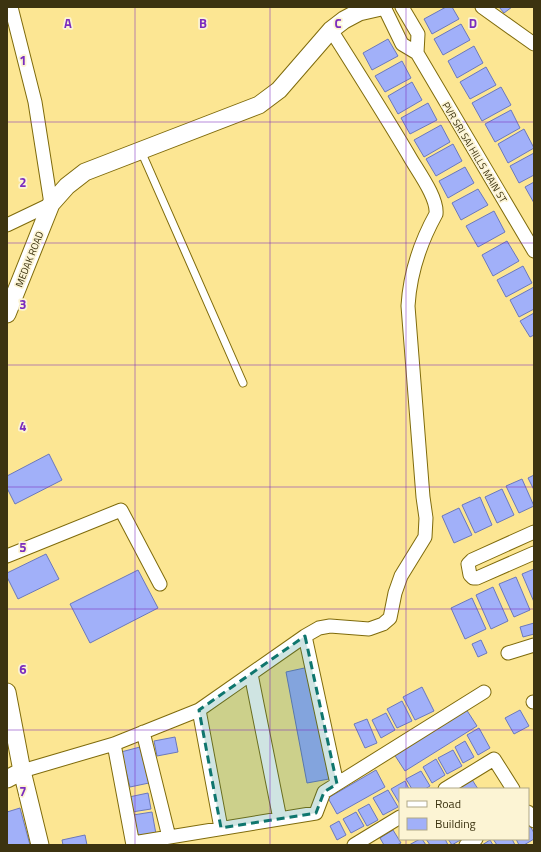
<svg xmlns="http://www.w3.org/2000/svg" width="541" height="852" font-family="'Titillium Web',sans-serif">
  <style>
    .building { fill: #a1b0f9; stroke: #6b78bc }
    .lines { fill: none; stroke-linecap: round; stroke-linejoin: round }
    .service-casing { stroke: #7f6b0c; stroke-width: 9 }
    .minor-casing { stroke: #7f6b0c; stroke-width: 15 }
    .tertiary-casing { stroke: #7f6b0c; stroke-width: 19 }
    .service { stroke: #fff; stroke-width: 7 }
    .minor { stroke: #fff; stroke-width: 13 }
    .tertiary { stroke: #fff; stroke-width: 17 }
    .marked { fill: #0f766e; fill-opacity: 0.2; stroke: #0f766e; stroke-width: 3; stroke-dasharray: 8 5; stroke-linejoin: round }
    .grid { fill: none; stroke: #7b2cbf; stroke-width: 1; stroke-opacity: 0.55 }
    .labels { text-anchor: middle; stroke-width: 3.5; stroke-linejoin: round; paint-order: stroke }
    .street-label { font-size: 10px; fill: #3c3310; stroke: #fcf4d4 }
    .grid-label { font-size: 13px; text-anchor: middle; font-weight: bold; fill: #7b2cbf; stroke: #fcf4d4; stroke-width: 3.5; stroke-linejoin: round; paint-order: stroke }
  </style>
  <rect width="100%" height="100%" fill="#fce693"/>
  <path class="building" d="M446,7h6l7,12 -27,15 -8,-15z
    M499,7h13l-8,6z
    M461,24l9,16 -27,15 -9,-16z
    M388,39l10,17 -26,14 -9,-17z
    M474,46l9,17 -26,15 -9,-17z
    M402,61l9,17 -26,14 -10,-16z
    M486,67l10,18 -26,14 -10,-17z
    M412,82l10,18 -24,14 -10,-18z
    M501,87l10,18 -29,16 -10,-18z
    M428,103l9,17 -27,14 -9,-16z
    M511,110l9,18 -25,14 -10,-18z
    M441,125l9,17 -26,15 -10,-17z
    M524,129l10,19 -26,15 -10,-19z
    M453,144l9,17 -26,15 -10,-17z
    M534,153v22l-15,8 -9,-17z
    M465,167l9,16 -26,15 -9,-17z
    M534,182v21l-9,-16z
    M478,189l10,16 -27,15 -9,-17z
    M494,211l11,21 -27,15 -12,-21z
    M507,241l12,20 -26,15 -11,-21z
    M523,266l9,17 -26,14 -9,-17z
    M534,287v22l-15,8 -9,-17z
    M534,313v22l-4,2 -10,-16z
    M49,454l13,26 -47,24 -8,-16v-12z
    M534,475v15l-6,-12z
    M522,479l12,27 -15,7 -13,-27z
    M502,489l12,26 -17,8 -12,-26z
    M480,497l12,28 -17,8 -13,-28z
    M459,508l13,27 -18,8 -12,-27z
    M46,554l13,25 -41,20 -11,-22v-4z
    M534,569v33l-12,-28z
    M138,570l20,38 -68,35 -20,-39z
    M516,577l14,33 -16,7 -15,-33z
    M493,587l15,34 -17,8 -15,-34z
    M472,598l14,31 -21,10 -14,-31z
    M534,623v11l-11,3 -3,-10z
    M481,640l6,13 -9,4 -6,-13z
    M309,667l20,112 -22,4 -21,-111z
    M422,687l12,24 -19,9 -12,-23z
    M402,701l10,20 -15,7 -10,-19z
    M466,709l11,17 -72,45 -11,-17z
    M520,710l9,16 -15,8 -9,-16z
    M386,713l9,17 -14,8 -9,-18z
    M367,719l10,24 -12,5 -11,-24z
    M479,728l11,20 -12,7 -11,-20z
    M175,737l3,15 -21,4 -3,-15z
    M465,741l9,16 -11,6 -8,-16z
    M140,747l9,36 -19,4 -9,-35z
    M453,750l9,16 -15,8 -9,-16z
    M436,759l9,16 -13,8 -9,-16z
    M376,770l9,17 -48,27 -9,-16z
    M421,771l9,15 -5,3h-13l-6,-10z
    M471,778l7,11h-21l-1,-2z
    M405,781l4,8h-9v15l-9,-15z
    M388,790l10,17 -15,8 -10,-17z
    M148,793l3,16 -19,3 -3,-15z
    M369,804l9,16 -11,6 -9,-16z
    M20,808l10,37h-23v-33z
    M152,812l4,22 -19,4 -4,-23z
    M356,812l8,14 -13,7 -8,-14z
    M339,821l7,14 -9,5 -7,-14z
    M528,822l6,11v6l-10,6h-5l-3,-6h12z
    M393,830l8,13 -4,2h-13l-4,-7z
    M85,835l2,10h-24l-1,-5z
    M420,839h2l4,6h-17z
    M426,839h19l3,6h-18z
    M448,839h14l-10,6z
    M493,839h19l3,6h-18z
    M490,840l3,5h-11z"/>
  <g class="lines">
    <defs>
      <path id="service" d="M141,151l102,232"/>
      <path id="minor" d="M384,7l18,37 15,9 1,-19 -16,-27
        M482,7l52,37
        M417,53l117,198
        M7,225l44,-21 -16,-102 -24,-95
        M534,532l-62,28 -4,4 2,11 3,3h4l57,-25
        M7,556l114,-46 39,74
        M305,636l32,148
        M508,653l26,-8
        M251,674l29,145
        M533,702h1
        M199,710l22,118
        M143,732l26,105
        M114,744l19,101
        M22,771l92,-27 85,-34 106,-74 14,-8 11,-2 39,3 14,-5 7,-6 5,-25 6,-17 24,-39 1,-19 -3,-21 -15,-191c2,-34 12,-63 28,-92 2,-17 -20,-45 -28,-60 -25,-42 -51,-83 -77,-124
        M445,789l49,-30 19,30
        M528,812l6,9
        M133,843l183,-30 8,-21 160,-100
        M354,845l46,-28
        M466,845l10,-6"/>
      <path id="tertiary" d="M7,314l44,-110 16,-18 18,-14 174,-67 20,-15 52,-60 13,-10 15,-8 22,-5
        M7,692l15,79 18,74
        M7,779l15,-8"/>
    </defs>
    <use href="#service" class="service-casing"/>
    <use href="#minor" class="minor-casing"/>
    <use href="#tertiary" class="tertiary-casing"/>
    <use href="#service" class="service"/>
    <use href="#minor" class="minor"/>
    <use href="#tertiary" class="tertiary"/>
  </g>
  <path class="marked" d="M305,636l32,148 -13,8 -8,21 -95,15 -22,-118z"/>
  <path class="grid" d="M135,7v838M270,7v838M406,7v782M7,122h527M7,243h527M7,365h527M7,487h527M7,609h527M7,730h527M406,839v6"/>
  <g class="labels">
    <g class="street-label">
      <text transform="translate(475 152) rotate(59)" y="4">PVR SRI SAI HILLS MAIN ST</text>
      <text transform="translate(29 259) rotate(-68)" y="4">MEDAK ROAD</text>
    </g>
  </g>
  <g class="grid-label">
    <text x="68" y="28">A</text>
    <text x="203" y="28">B</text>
    <text x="338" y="28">C</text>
    <text x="473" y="28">D</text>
    <text x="23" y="65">1</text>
    <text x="23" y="187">2</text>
    <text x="23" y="309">3</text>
    <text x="23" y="431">4</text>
    <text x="23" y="552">5</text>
    <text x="23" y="674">6</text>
    <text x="23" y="796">7</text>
  </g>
  <rect width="541" height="852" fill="none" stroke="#3c3310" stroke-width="16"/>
  <rect x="399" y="788" width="130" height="52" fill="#fcf4d4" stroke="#afa786"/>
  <rect x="407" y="801" width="20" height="6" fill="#ffffff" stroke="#afa786"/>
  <text x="435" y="808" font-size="12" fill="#3c3310">Road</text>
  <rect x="407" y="818" width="20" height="12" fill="#a1b0f9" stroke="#afa786"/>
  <text x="435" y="828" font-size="12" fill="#3c3310">Building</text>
</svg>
